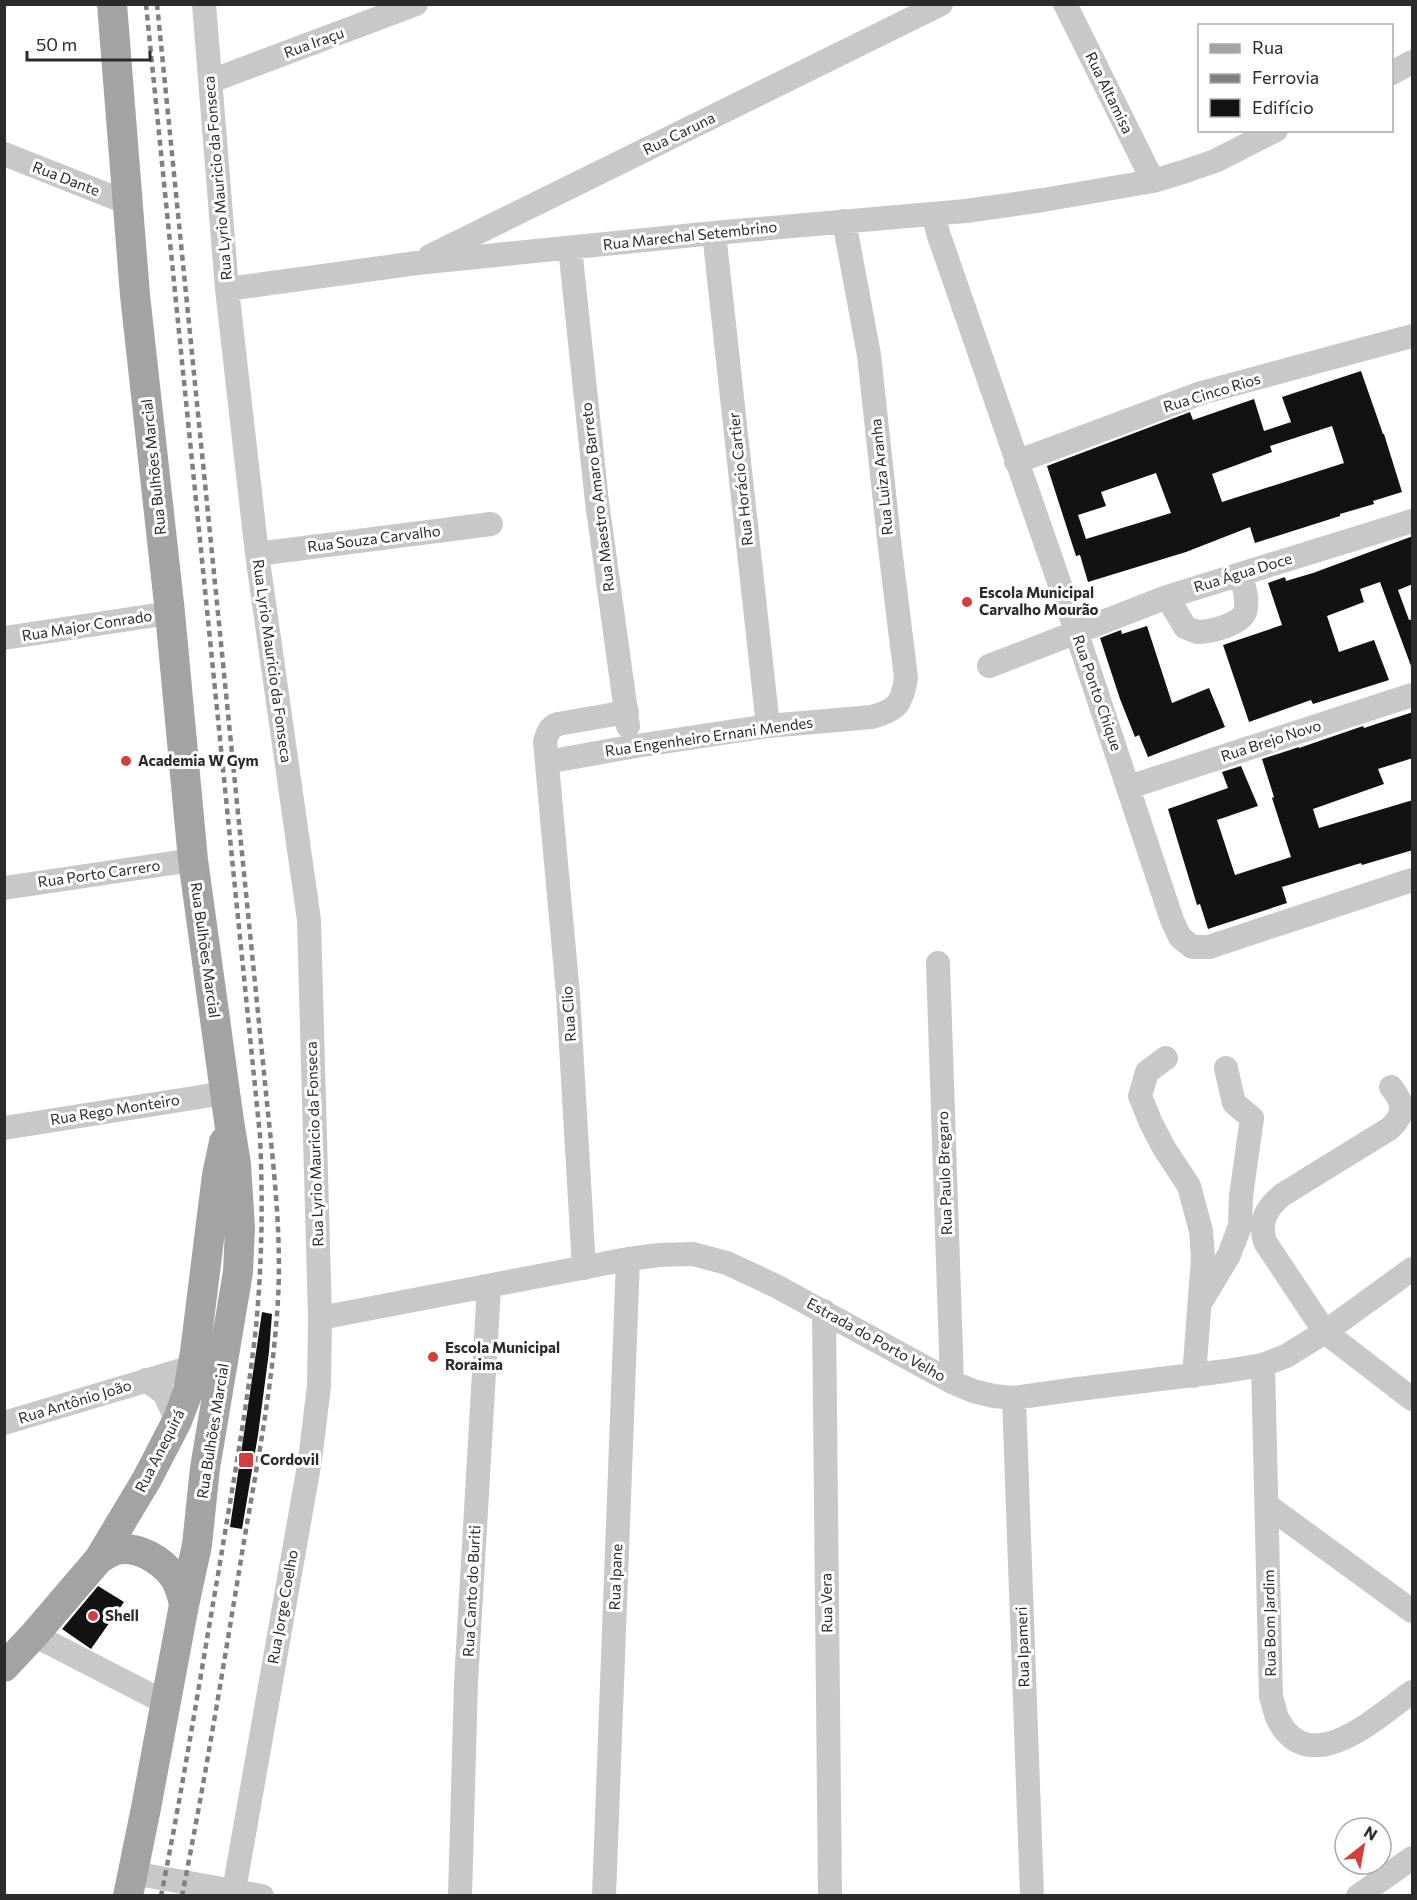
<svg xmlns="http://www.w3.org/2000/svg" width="1417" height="1900" font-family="Commissioner,sans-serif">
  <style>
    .building { fill: #121212; fill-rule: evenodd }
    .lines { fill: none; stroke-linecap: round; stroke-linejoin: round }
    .minor { stroke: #c8c8c8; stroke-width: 24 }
    .major { stroke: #a3a3a3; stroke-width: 30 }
    .rail { stroke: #808080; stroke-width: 4.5; stroke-dasharray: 6 4.5; stroke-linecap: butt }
    .poi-dot { fill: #d23f3e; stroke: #fff; stroke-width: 2 }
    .labels { text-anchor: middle; stroke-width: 6; stroke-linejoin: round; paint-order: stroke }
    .street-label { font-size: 15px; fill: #2b2b2b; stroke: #fff }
    .poi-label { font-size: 15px; font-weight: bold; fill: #2b2b2b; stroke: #fff; text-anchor: start }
  </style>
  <rect width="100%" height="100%" fill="#fff"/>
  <path class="building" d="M1361,371l22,63h1l18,58 -29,9 1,3 -34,10v2l-85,27 -5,-16 -64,25 -98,30 -8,-27 -4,1 -29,-90 143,-54 3,8 61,-21 10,32 27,-9 -9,-25zM1332,426l12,37 -122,39 -10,-28 60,-22 -2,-6zM1156,473l15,40 -85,26 -8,-24 28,-9 -5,-14z
    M1413,536v48l-15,6 11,30 4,-1v47h-2l-31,-84 -20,7 4,13 -37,14 12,36 35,-12 15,40 -76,24 -2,-4 -62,22 -26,-77 59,-20 -14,-42 17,-6 1,4 27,-8z
    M1147,626l25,77 37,-15 16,39 -77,30 -9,-22 -4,2 -15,-38 -20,-61 21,-8 1,4z
    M1413,712v46l-35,11 6,15 -71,25 6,19 94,-28v50l-51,15 -1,-2 -79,24 5,16 -79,26 -8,-25 -3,1 -29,-96 60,-21 -6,-16 19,-6 17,40 -41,14 18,55 56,-18 -19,-59 2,-1 -12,-38 37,-12v1l64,-22 1,2z
    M262,1312l10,2 -3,38 -11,83 -16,94 -12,-2z
    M98,1586l26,16 -33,47 -29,-20z"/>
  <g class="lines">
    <path class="minor" d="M204,4l23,285 30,265 52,366 11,398 -1,68 -9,74 -77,436
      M1065,4l88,177
      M1392,73l20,-11
      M211,81l205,-77
      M4,154l124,49
      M934,214l4,19 138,398 96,289 8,17 12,10h17l203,-67
      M714,233l54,493
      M570,248l27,254 31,224
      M430,256l511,-252
      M227,289l190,-26 297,-30 252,-22 77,-11 110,-19 30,-9 32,-11 61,-31
      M1016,462l185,-69 211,-57
      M257,554l234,-30
      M1167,597l18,30c4,2 9,4 13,5 13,0 43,-8 47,-20 4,-12 -2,-27 -4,-38
      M4,638l166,-25
      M989,666l178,-69 245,-76
      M547,762l83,-15 138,-21 104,-9c25,-7 30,-13 34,-39l-16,-130 -21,-193 -25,-134
      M1129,787l283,-92
      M4,888l189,-28
      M938,963l14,419
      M1166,1058l-19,14 -7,24 11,27 13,25 25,38 12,45 2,27 -9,118
      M1391,1087c13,16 15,27 -2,42l-107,66c-16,14 -23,26 -17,47l60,90 87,67
      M4,1128l221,-35
      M584,1268l-16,-274 -23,-252c2,-8 4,-15 13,-18l69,-12
      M1202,1300l27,-45 11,-29 1,-30 11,-78 -18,-15 -8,-35
      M824,1311l6,585
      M320,1318l308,-59 31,-4 34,-1 34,9 49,23 176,96 21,9 21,5 20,2 64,-9 148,-18 37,-6 23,-9 39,-24 87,-63
      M1263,1365l8,332c3,8 4,19 9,26 33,56 99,-8 132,-31
      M146,1380l18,13 13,28
      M1014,1398l18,498
      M4,1423l188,-56
      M1268,1506l144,105
      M34,1635l132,68
      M132,1873l130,23
      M460,1896l6,-214 23,-395
      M604,1896l24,-637
      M1358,1896l54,-38"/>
    <path class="major" d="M112,4l23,291 35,318 23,247 36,261 7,43 4,64 -2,44 -33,196 -8,77 -13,60 -38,203 -18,88
      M99,1559c5,-3 11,-7 17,-9 21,-5 46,10 58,27 6,9 8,18 10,28
      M4,1667l30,-32 65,-76 48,-80 30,-58 11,-29 7,-40 22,-177 7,-33"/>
    <path class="rail" d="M146,4l114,1132c3,64 2,127 -4,191 -9,81 -24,162 -37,242 -19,109 -36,218 -58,327
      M157,4l108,1079c7,72 17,145 13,217 -5,83 -21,165 -35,247 -19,116 -38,233 -61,349"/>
  </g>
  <g class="poi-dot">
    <circle cx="967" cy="602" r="6"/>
    <circle cx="126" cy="761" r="6"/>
    <circle cx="433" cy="1357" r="6"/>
    <rect x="238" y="1452" width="16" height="16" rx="3"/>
    <circle cx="93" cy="1616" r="6"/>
  </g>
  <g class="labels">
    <g class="street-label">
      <text transform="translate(314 43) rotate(-20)" y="5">Rua Iraçu</text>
      <text transform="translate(1109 93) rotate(64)" y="5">Rua Altamisa</text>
      <text transform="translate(679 134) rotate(-26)" y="5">Rua Caruna</text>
      <text transform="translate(218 178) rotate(-95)" y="5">Rua Lyrio Mauricio da Fonseca</text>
      <text transform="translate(66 179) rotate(21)" y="5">Rua Dante</text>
      <text transform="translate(690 236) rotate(-6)" y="5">Rua Marechal Setembrino</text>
      <text transform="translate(1212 393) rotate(-17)" y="5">Rua Cinco Rios</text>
      <text transform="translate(154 467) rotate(-96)" y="5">Rua Bulhões Marcial</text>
      <text transform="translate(882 477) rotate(-96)" y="5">Rua Luiza Aranha</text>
      <text transform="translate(741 479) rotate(-96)" y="5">Rua Horácio Cartier</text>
      <text transform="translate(598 497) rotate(-97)" y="5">Rua Maestro Amaro Barreto</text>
      <text transform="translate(374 539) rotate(-7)" y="5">Rua Souza Carvalho</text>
      <text transform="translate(1243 573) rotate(-17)" y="5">Rua Água Doce</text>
      <text transform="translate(87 626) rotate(-9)" y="5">Rua Major Conrado</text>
      <text transform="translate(272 661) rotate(82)" y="5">Rua Lyrio Mauricio da Fonseca</text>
      <text transform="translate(1097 693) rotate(71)" y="5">Rua Ponto Chique</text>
      <text transform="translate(709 737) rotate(-8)" y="5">Rua Engenheiro Ernani Mendes</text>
      <text transform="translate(1271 741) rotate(-18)" y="5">Rua Brejo Novo</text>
      <text transform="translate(99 874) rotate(-8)" y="5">Rua Porto Carrero</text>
      <text transform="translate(205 950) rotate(82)" y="5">Rua Bulhões Marcial</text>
      <text transform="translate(569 1014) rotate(-94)" y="5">Rua Clio</text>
      <text transform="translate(115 1110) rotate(-9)" y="5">Rua Rego Monteiro</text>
      <text transform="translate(315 1144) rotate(-92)" y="5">Rua Lyrio Mauricio da Fonseca</text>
      <text transform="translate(945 1173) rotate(-92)" y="5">Rua Paulo Bregaro</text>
      <text transform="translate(876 1340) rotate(29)" y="5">Estrada do Porto Velho</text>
      <text transform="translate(75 1402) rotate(-17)" y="5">Rua Antônio João</text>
      <text transform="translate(213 1431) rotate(-81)" y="5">Rua Bulhões Marcial</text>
      <text transform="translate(160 1451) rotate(-63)" y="5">Rua Anequirá</text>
      <text transform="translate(616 1577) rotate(-88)" y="5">Rua Ipane</text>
      <text transform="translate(472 1591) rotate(-87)" y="5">Rua Canto do Buriti</text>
      <text transform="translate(827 1603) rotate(-91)" y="5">Rua Vera</text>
      <text transform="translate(283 1607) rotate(-80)" y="5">Rua Jorge Coelho</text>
      <text transform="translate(1270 1623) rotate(-91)" y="5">Rua Bom Jardim</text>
      <text transform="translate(1023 1647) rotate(-92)" y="5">Rua Ipameri</text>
    </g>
    <g class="poi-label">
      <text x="979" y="598">Escola Municipal<tspan x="979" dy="17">Carvalho Mourão</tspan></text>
      <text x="138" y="766">Academia W Gym</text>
      <text x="445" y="1353">Escola Municipal<tspan x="445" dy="17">Roraima</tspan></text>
      <text x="260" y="1465">Cordovil</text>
      <text x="105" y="1621">Shell</text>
    </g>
  </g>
  <rect width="1417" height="1900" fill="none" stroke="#2b2b2b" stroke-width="12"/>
  <rect x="1198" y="24" width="195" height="108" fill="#ffffff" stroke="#aaaaaa" stroke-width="1.5"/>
  <rect x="1210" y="44" width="30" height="9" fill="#a3a3a3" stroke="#aaaaaa" stroke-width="1.5"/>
  <text x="1252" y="54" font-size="18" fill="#2b2b2b">Rua</text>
  <rect x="1210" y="74" width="30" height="9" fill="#808080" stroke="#aaaaaa" stroke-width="1.5"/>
  <text x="1252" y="84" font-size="18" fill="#2b2b2b">Ferrovia</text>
  <rect x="1210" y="99" width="30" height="18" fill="#121212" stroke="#aaaaaa" stroke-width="1.5"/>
  <text x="1252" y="114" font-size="18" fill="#2b2b2b">Edifício</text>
  <g transform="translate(1363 1846) rotate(31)"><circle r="28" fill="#ffffff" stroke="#aaaaaa" stroke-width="1.5"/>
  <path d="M0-4.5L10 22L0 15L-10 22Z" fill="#d23f3e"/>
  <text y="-9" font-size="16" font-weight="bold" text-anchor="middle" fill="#2b2b2b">N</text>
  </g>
  <path d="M27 51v9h123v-9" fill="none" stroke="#2b2b2b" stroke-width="3"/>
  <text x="36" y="51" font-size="18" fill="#2b2b2b" stroke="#ffffff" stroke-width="4.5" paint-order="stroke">50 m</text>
</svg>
